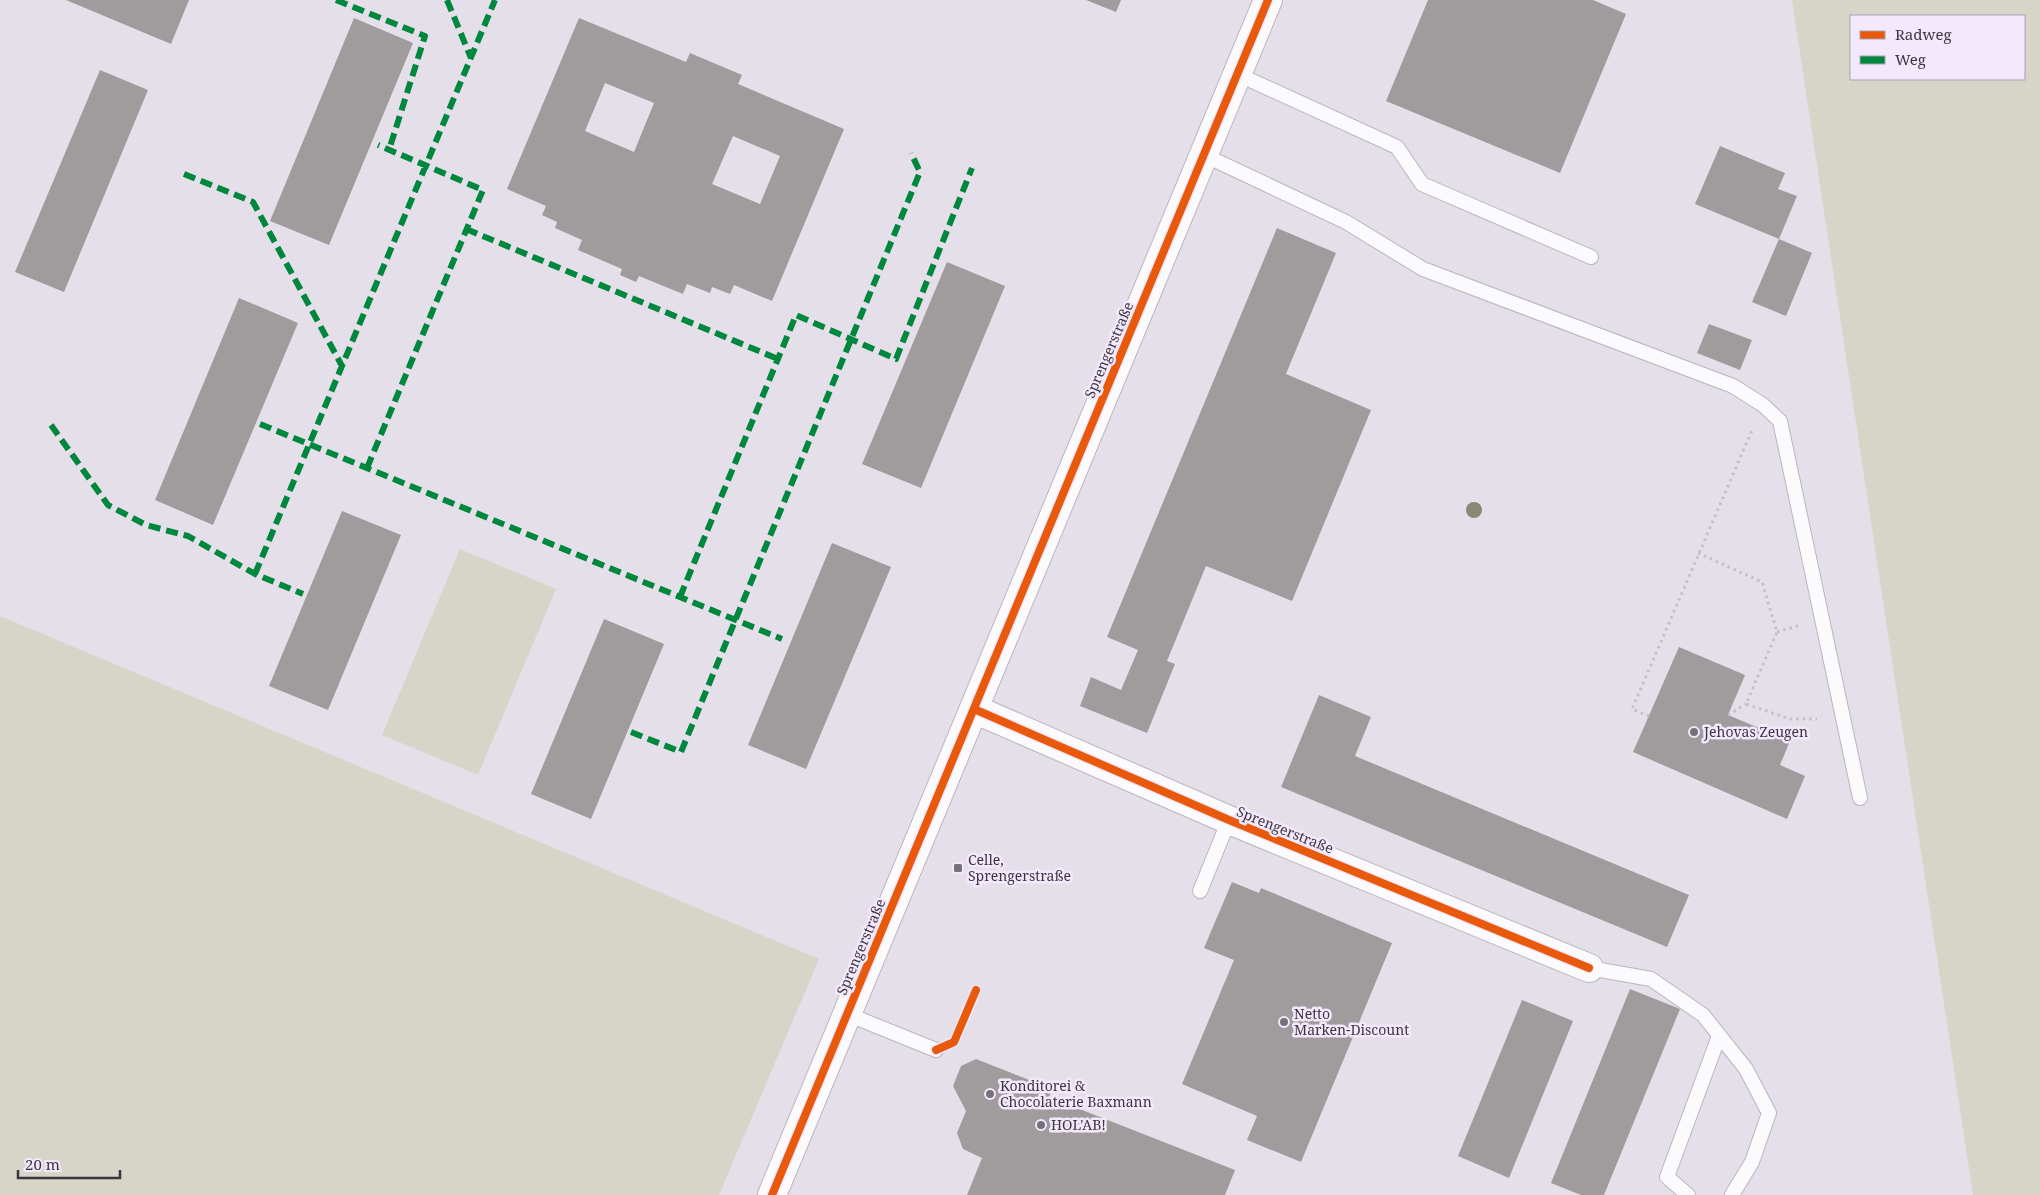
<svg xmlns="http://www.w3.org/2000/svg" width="2040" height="1195" font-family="'Noto Serif',serif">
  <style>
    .green { fill: #d6d5c8; fill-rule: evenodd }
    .building { fill: #a09b9d; fill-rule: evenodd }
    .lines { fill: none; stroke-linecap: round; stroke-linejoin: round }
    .lane-casing { stroke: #bab5bd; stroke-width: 16 }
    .street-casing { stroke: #bab5bd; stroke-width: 30 }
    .secondary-casing { stroke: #bab5bd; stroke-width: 30 }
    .path { stroke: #c3c1c5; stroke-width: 3; stroke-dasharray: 2.5 4; stroke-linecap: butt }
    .lane { stroke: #fbfafc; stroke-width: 14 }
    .street { stroke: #fbfafc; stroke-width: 28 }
    .secondary { stroke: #fbfafc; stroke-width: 28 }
    .quiet { stroke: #00873e; stroke-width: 6; stroke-dasharray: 12 6; stroke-linecap: butt }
    .cycleway-casing { stroke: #f3e8fc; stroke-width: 11 }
    .cycleway { stroke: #e8590c; stroke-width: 8 }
    .tree { fill: #898875 }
    .poi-dot { fill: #76727b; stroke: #f3e8fc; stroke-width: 2 }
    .labels { text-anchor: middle; stroke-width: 5; stroke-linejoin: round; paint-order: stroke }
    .street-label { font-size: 14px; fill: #3b373f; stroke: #f3e8fc }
    .poi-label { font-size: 14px; fill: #3b373f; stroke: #f3e8fc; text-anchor: start }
  </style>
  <rect width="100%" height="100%" fill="#e5dfea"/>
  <path class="green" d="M1792,0h248v1195h-67zM2024,16v63h-173v-63z
    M460,549l96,40 -78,186 -96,-40z
    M0,616l819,343 -100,236h-719z"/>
  <path class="building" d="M66,0h123l-18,44z
    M1086,0h35l-5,12z
    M1428,0h165l33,14 -66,159 -174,-72z
    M354,18l59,25 -84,202 -59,-24z
    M579,18l107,44 4,-9 52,22 -4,9 106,45 -72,172 -38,-16 -4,9 -18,-7 -2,6 -23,-9 -4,10 -44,-18 -3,6 -16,-7 2,-6 -44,-19 4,-10 -27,-12 2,-6 -15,-7 4,-9 -39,-17zM605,83l49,20 -20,49 -49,-21zM733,136l47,20 -20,48 -48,-20z
    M100,70l48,20 -84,202 -49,-20z
    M1720,146l65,27 -7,16 19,7 -18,43 -84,-35z
    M1277,228l59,25 -50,121 85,36 -79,191 -86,-35 -39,95 8,3 -28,69 -67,-27 11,-29 30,13 17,-40 -31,-13z
    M1779,239l33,14 -26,63 -34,-14z
    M947,262l58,24 -84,202 -59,-24z
    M239,298l59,25 -85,202 -58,-25z
    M1709,324l43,16 -12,30 -43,-17z
    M342,511l59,24 -73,175 -59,-24z
    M832,543l59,24 -85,202 -58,-24z
    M604,619l60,25 -73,175 -60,-25z
    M1679,647l66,28 -17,40 62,26 -10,24 25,11 -18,43 -154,-67z
    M1319,695l52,22 -16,39 334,139 -22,52 -386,-160z
    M1232,882l27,11 2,-5 131,55 -91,219 -54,-22 10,-24 -75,-32 52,-124 -30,-12z
    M1630,989l50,20 -76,186h-23l-30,-12z
    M1522,1000l51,21 -64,157 -51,-22z
    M976,1059l76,30 -3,8 186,73 -10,25h-258l15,-37 -19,-9 -6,-16 9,-22 -13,-25 8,-20z"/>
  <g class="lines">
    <defs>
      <path id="lane" d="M1237,74l160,73 25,37 169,73
        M1204,155l142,67 77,47 310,117 30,19 17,16 80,377
        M1200,891l29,-71
        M1589,968l62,11 52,36 43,54 23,44 -17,49 -20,33
        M847,1014l89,36
        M1688,1195l-21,-18 52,-141"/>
      <path id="street" d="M974,709l255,111 360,148"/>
      <path id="secondary" d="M772,1195l496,-1195"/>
    </defs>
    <use href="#lane" class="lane-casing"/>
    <use href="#street" class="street-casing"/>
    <use href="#secondary" class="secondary-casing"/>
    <path class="path" d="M1698,553l64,29 15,50 -31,72 44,15h27
      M1777,632l23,-7
      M1728,715l18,-11
      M1649,716l-17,-7 121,-281"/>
    <use href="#lane" class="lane"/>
    <use href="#street" class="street"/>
    <use href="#secondary" class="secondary"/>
    <path class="quiet" d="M336,0l89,36 -36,114
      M447,0l24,58
      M184,174l69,28 89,164
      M466,229l312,130
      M260,424l522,215
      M51,425l57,80 38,20 42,11 67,38 48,20
      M367,468l116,-278 -105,-45
      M255,574l240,-574
      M680,597l116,-282 100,44 76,-191
      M631,732l50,20 239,-580 -9,-19"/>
    <defs>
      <path id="cycleway" d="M974,709l255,111 360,148
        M936,1050l18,-8 22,-52
        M772,1195l496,-1195"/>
    </defs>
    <use href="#cycleway" class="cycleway-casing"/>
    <use href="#cycleway" class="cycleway"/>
  </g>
  <circle class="tree" cx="1474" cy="510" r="8"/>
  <g class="poi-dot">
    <circle cx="1694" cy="732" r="5"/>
    <rect x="953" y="863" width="10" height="10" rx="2.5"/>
    <circle cx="1284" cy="1022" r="5"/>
    <circle cx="990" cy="1094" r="5"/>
    <circle cx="1041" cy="1125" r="5"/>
  </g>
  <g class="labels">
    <g class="street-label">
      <text transform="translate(1109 350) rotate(-67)" y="5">Sprengerstraße</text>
      <text transform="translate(1285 830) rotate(22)" y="5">Sprengerstraße</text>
      <text transform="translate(861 947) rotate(-67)" y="5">Sprengerstraße</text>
    </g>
    <g class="poi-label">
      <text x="1704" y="737">Jehovas Zeugen</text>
      <text x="968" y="865">Celle,<tspan x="968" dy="16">Sprengerstraße</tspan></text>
      <text x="1294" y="1019">Netto<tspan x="1294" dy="16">Marken-Discount</tspan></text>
      <text x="1000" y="1091">Konditorei &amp;<tspan x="1000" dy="16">Chocolaterie Baxmann</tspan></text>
      <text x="1051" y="1130">HOL'AB!</text>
    </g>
  </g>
  <rect x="1850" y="15" width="175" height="65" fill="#f3e8fc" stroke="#a9a1b0"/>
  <rect x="1860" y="31" width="25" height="8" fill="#e8590c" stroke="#a9a1b0"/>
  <text x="1895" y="40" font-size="15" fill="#3b373f">Radweg</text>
  <rect x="1860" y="56" width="25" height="8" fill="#00873e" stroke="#a9a1b0"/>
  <text x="1895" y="65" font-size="15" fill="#3b373f">Weg</text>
  <path d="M18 1170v8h102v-8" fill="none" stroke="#3b373f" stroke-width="2.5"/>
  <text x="25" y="1170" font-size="15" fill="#3b373f" stroke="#f3e8fc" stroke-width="4" paint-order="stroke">20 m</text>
</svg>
